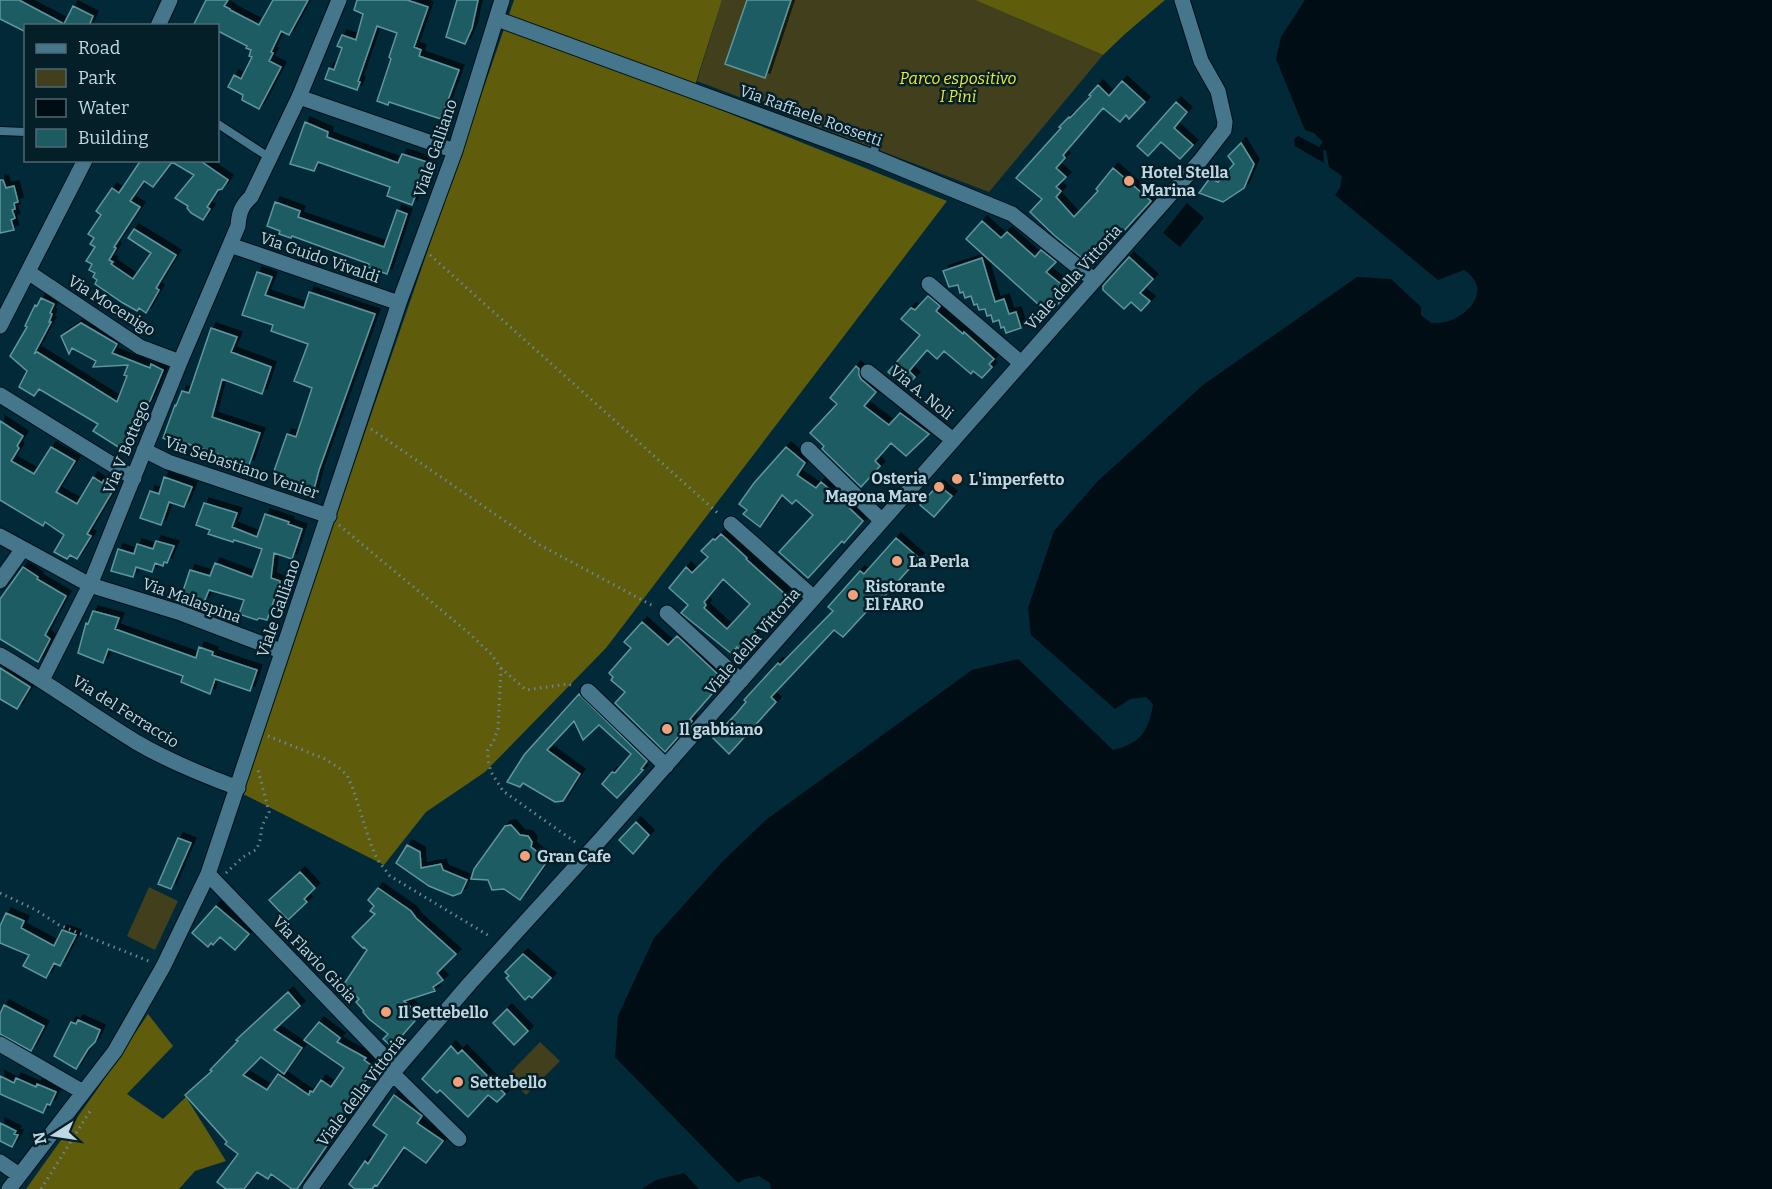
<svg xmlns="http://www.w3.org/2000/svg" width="1772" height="1189" font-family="Bitter,serif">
<defs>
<filter id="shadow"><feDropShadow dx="5" dy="-5" stdDeviation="0" flood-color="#0009"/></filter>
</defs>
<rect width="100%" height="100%" fill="#012937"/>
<path fill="#42401c" d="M722,0H975L1103,55L989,192L697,81Z
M149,887L178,901L155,950L127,936Z
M540,1042L560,1061L526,1095L507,1076Z"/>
<path fill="#5f5c0c" d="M514,0H722L691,98L947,201L606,648L485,772L426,812L384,865L243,794L332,528Z
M975,0H1165L1125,34L1103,55Z
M148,1014L173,1046L127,1094L163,1119L186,1097L226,1161L195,1171L179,1189H26L96,1091Z"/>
<path fill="#000d15" d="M1305,0H1772V1189H771L770,1183L759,1176L745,1179L738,1183L615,1057L618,1016L654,938L724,860L767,819L972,670L1018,659L1113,750C1140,744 1149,731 1153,704L1146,697L1130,699L1115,709L1031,635L1028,608L1054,531L1098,481L1203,385L1357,277L1391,279L1421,307V315L1431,323C1435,323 1441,323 1445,322C1471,315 1492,288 1464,270L1438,280L1335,195L1340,188L1342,176L1329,167L1326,150H1323L1324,163L1295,146L1294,139L1298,136L1319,147L1323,142L1314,133L1305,130L1276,59L1281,37Z
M1187,203L1204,218L1180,247L1163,233Z
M684,1173L699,1189H642L656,1180Z"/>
<path fill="#1c5b62" stroke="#5d979f" stroke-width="1.5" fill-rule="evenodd" filter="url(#shadow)" d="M0,0H19L64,24L73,6L93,16L89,26H26V32L0,19Z
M206,0H228L224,6L230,9V10L259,25L273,0H308L289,35L281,31L271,52L273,53L269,61L281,67L259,109L242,100L243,95L228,87L234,75L241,79L252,57L249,56L251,50L246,48L247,46L218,31V26H193Z
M357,0H407L428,7L414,47L421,50L419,56L459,70L441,119L389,102L388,105L377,101L391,59L389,57L397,33L377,26L358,81L360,82L357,90L325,79L329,68L334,70L342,48L337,46L342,35L356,40L363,14L354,10Z
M457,0H478L472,28L465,44L446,37Z
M747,0H791L765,78L725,64Z
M1122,81L1145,102L1129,119L1126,115L1120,122L1103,108L1063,155L1065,158L1056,168L1066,177L1056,187L1061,191L1056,197L1074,217L1098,191L1096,189L1113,168L1151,201L1092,266L1055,236L1030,212L1042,199L1016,178L1061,128L1059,127L1069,117L1070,118L1091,96L1089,95L1098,85L1109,96Z
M1176,102L1187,112L1174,128L1193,145L1180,159L1161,142L1148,156L1137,146Z
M305,122L328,132L327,137L398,163L402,154L427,162L412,205L387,196L390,187L318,162L314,171L290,164Z
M1241,143L1254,164L1244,188L1223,202L1199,193L1210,178L1218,182L1234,164L1228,156Z
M141,160H199L228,180L222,189L218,190L207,207L210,209L203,220L191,213L187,208L188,206L175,198L194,175L172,162L153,187L144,181L130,201L140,207L114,247L116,248L109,260L113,262L111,264L133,279L151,253L128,238L134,229L176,255L156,288L159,290L146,313L139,308L137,311L123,303L95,284L97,280L93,277L95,273L89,270L92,264L86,261L95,247L90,244L94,238L88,234L101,215L96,211L112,188L119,193Z
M0,180H3L6,188L14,186L18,202L14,203L15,209L12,210L15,218L11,220L14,230L0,233Z
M275,202L300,211L298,217L384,247L397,210L407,214L387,274L368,267L369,264L292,236L291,238L279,234L280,231L267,226Z
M982,221L1001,238L1007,232L1035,257L1041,250L1056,262L1046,272L1062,285L1059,288L1067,294L1049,314L966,239Z
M1129,257L1153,279L1140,293L1150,301L1141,311L1131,302L1124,309L1103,290V286Z
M982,258L995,302L1004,299L1009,314L1016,312L1021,328L1006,333L1004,327L1001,328L999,320L993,322L991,315L987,316L985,309L979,310L977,304L974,305L971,296L965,298L963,292L960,293L958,285L949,287L943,271Z
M257,272L272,277L265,295L304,308L309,292L375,314L319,470L312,497L297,492L300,484L273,474L287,434L296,437L312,388L294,381L308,344L271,331L273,325L242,315Z
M928,296L940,306L936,311L963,334L964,332L994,359L989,364L992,367L982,378L973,371L971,374L944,351L937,359L927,350L909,371L915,377L907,386L901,381L899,382L888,372L920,335L901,319L911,308L915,310Z
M41,298L54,304L50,313L52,314L49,322H51L34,354L37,352L117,402L127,376L124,375L128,365L93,367L96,361L72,348L69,354L61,336L81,323L117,344L112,353L150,368L151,364L163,370L150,401L127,437L130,439L123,450L93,431L98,424L39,389L34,396L19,387L27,371L10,356L27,327L25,326L35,305L37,306Z
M211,328L237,337L231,352L271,367L262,394L222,379L212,417L260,433L249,465L188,444L186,449L163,438L175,405L176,406L182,391L189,393Z
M856,366L859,369V375L861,379L876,392L864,406L889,425L900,413L929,434L906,456L891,443L875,461L880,466L861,487L822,449L824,446L810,433L837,404L830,398Z
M0,421L23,436L17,446L19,448L11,461L34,474L51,447L75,461L56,492L77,504L93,477L102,483L104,480L115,487L87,534L91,536L77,559L70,555L67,559L54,552L64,535L45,522L43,526L0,500Z
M786,447L805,463L797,475L816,488L821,482L834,493L837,490L849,503L847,506L863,521L844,543L842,541L808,578L779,552L813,515L796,500L792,504L782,495L760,527L743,514L747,510L739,504L754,483Z
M164,477L192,487L184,507L169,502L161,525L140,518L150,491L159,494Z
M938,485L952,496L934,517L920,505Z
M204,503L237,513L232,527L257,537L265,514L289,522L288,524L302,529L292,559L274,553L271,578L280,581V583L267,620L259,618L257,620L239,614L244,600L209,590L204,602L182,594L190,570L210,576L215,563L252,577L262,549L234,540L233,542L208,534L210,530L196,525Z
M721,534L747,558L746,559L787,596L754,633L756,634L742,652L737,647L732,654L681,613L688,605L669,588L686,567L692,573L708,557L701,551L713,539L715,540ZM723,579L750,604L727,629L704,608L706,605L704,602Z
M896,538L919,558L881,600L879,598L843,637L834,630L771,697L776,702L729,754L713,738L736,714L746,702L744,700L778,663L780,665L833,611L828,607L860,571L864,574Z
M156,541L174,546L167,563L164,562L163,566L155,563L152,572L136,567L133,577L111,571L118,549L134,554L137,544L153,549Z
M23,567L38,577L37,579L66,596L45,635L50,639L38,662L0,639V599Z
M93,611L119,618L115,629L196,658L199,647L213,652L212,655L257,670L250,691L215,679L210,694L181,682L183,676L108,649L103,663L78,653L86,623L88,624Z
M642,622L668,645L677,636L724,680L690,719L692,721L665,752L615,703L625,692L611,680L613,677L609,673L631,648L624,642Z
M0,668L30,687L17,709L0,699Z
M579,694L647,761L641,769L643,770L617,798L602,784L612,772L615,773L631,754L599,725L583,740L574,721L547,750L580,774L563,801L555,802L523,783L520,787L507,782L524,755Z
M636,822L649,835L633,854L619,840Z
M511,825L520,835L528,836L532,842L531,847L548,860L520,900L504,889L492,890L488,880L471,879L474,869L505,826Z
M178,838L191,843L171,889L158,884Z
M407,845L420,852L421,868L441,864L443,870L467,880L461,893L453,896L429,886L396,863Z
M300,872L315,888L304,899L307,902L288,920L269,900Z
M378,888L411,911L416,918L456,954L437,973L443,980L433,987L435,991L404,1001L420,1015L392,1047L383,1039L388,1034L369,1019L363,1012L364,1011L356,1002L359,999L344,984L367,950L364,947L363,948L352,937L375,914L370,911L374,906L368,900Z
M216,906L249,934L235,950L220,937L213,945L211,943L208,947L192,933Z
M6,913L24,921L21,928L54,946L62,930L76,935L60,966L54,963L46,978L23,966L29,955L0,943V926Z
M523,954L551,978L532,998L529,996L525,1000L506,978L509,976L505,972Z
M288,992L300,1006L274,1030L302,1048L284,1074L261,1057L243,1075L267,1090L278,1074L309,1095L310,1091L313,1092L321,1080L331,1087L344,1068L304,1040L319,1022L340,1038L337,1042L366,1058L364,1060L375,1068L353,1097L355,1099L341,1119L344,1121L297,1189H292L271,1174L268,1179L257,1172L244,1189H226L217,1182L238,1154L225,1144L227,1142L185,1095L212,1071L210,1070L238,1041L236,1040Z
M4,1005L44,1026L31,1051L0,1034V1014Z
M507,1009L528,1031L514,1045L493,1023Z
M78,1020L100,1030L95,1042L88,1049L76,1069L54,1056L71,1022L76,1024Z
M451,1046L458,1054L462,1050L505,1094L497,1102L488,1095L468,1117L440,1090L437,1093L422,1079Z
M0,1076L14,1083L16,1078L36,1087L37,1084L56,1092L50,1105L47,1104L43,1113L0,1094Z
M394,1095L422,1116L417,1123L443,1141L426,1163L404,1147L377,1186L375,1185L372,1189H355L349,1184L365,1161L368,1164L387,1135L373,1125Z
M0,1123L16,1131L14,1134L18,1135L12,1147L0,1141Z"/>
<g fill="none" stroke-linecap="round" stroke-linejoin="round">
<defs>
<path id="lane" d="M218,124L270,158
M0,131L26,132
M873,157L876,143"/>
<path id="street" d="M497,19L873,157L1012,214L1094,280
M158,26L170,0
M299,97L455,151
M230,245L399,303
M28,272L140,347L180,362
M929,284L1021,363
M0,326L85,160
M868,372L953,440
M0,395L134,478
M808,449L882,521
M144,450L168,462L329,516
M731,524L814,598
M0,536L90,585L178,612L281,651
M0,581L22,550
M667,613L741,681
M0,655C47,682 90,714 136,742C168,761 203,775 238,788
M42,680L90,585L180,362L238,226C239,213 241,206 251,197L299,97L339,0
M588,691L666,766
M208,874L396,1069
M0,1044L83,1092
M393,1074L459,1139
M0,1162L19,1175
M9,1189L115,1051L163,967L208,874L399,303L455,151L502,0
M310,1189L396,1069L470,983L600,840L1200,161L1224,130L1225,122L1218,91L1201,61L1182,0"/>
</defs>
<use href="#lane" stroke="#00111a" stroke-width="10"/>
<use href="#street" stroke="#00111a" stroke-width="17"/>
<path stroke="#698895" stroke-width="3" stroke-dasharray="1.5 4.5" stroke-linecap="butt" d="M430,255L720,515
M371,429L540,545L655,607
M339,525L470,634L491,654L501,668L526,690L568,684L575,687
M501,668L498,729L494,740L488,750V760L491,772L503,791L578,844
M268,736L325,759L339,768L347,775L353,789L370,842L377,859L390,876L491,937
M226,873L243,857L257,849L260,840L262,826L269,812L258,770
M0,893L36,910L59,925L151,962
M41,1189L92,1108"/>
<use href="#lane" stroke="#45768b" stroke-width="8"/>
<use href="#street" stroke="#45768b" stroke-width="15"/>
</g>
<g fill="#f1a27b" stroke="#051f29" stroke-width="2">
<circle cx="1129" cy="181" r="6"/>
<circle cx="957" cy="479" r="6"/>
<circle cx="939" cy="487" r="6"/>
<circle cx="897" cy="561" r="6"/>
<circle cx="853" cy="595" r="6"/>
<circle cx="667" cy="729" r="6"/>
<circle cx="525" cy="856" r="6"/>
<circle cx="386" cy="1012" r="6"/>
<circle cx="458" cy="1082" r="6"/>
</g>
<g text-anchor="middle" stroke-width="5" stroke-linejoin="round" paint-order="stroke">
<g font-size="16" font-style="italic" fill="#f0e929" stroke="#051f29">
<text x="958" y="84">Parco espositivo<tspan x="958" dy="18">I Pini</tspan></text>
</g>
<g font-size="16" fill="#bfd7e3" stroke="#051f29">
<text transform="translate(811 115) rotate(20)" y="6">Via Raffaele Rossetti</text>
<text transform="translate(435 148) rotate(-71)" y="6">Viale Galliano</text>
<text transform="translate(320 257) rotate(19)" y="6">Via Guido Vivaldi</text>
<text transform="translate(1073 277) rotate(-48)" y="6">Viale della Vittoria</text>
<text transform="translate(112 305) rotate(32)" y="6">Via Mocenigo</text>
<text transform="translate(922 392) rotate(39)" y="6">Via A. Noli</text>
<text transform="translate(126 447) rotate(-68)" y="6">Via V Bottego</text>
<text transform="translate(242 467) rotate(19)" y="6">Via Sebastiano Venier</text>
<text transform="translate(192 600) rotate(20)" y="6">Via Malaspina</text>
<text transform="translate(278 608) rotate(-71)" y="6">Viale Galliano</text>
<text transform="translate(752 641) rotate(-49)" y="6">Viale della Vittoria</text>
<text transform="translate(126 711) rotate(32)" y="6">Via del Ferraccio</text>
<text transform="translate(315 959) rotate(46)" y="6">Via Flavio Gioia</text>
<text transform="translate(361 1090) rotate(-53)" y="6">Viale della Vittoria</text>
</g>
<g font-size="16" font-weight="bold" fill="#bfd7e3" stroke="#051f29" text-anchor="start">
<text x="1141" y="178">Hotel Stella<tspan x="1141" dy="18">Marina</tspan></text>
<text x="927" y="484" text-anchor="end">Osteria<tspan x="927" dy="18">Magona Mare</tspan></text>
<text x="969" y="485">L'imperfetto</text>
<text x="909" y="567">La Perla</text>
<text x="865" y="592">Ristorante<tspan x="865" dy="18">El FARO</tspan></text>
<text x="679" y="735">Il gabbiano</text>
<text x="537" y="862">Gran Cafe</text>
<text x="398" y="1018">Il Settebello</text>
<text x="470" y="1088">Settebello</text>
</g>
</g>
<rect x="24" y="24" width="195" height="138" fill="#051f29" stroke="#4f6973" stroke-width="1.5"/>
<rect x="36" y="44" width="30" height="9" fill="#45768b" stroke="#4f6973" stroke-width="1.5"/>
<text x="78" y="54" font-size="18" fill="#bfd7e3">Road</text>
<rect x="36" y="69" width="30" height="18" fill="#42401c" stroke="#4f6973" stroke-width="1.5"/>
<text x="78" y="84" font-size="18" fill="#bfd7e3">Park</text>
<rect x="36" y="99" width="30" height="18" fill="#000d15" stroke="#4f6973" stroke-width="1.5"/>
<text x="78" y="114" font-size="18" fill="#bfd7e3">Water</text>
<rect x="36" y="129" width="30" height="18" fill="#1c5b62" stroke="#4f6973" stroke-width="1.5"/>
<text x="78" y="144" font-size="18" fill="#bfd7e3">Building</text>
<g transform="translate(54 1135) rotate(258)" stroke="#051f29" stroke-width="4.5" paint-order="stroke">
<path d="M0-4.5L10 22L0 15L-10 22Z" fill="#bfd7e3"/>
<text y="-9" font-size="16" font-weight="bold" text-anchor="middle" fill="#bfd7e3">N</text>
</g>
</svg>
